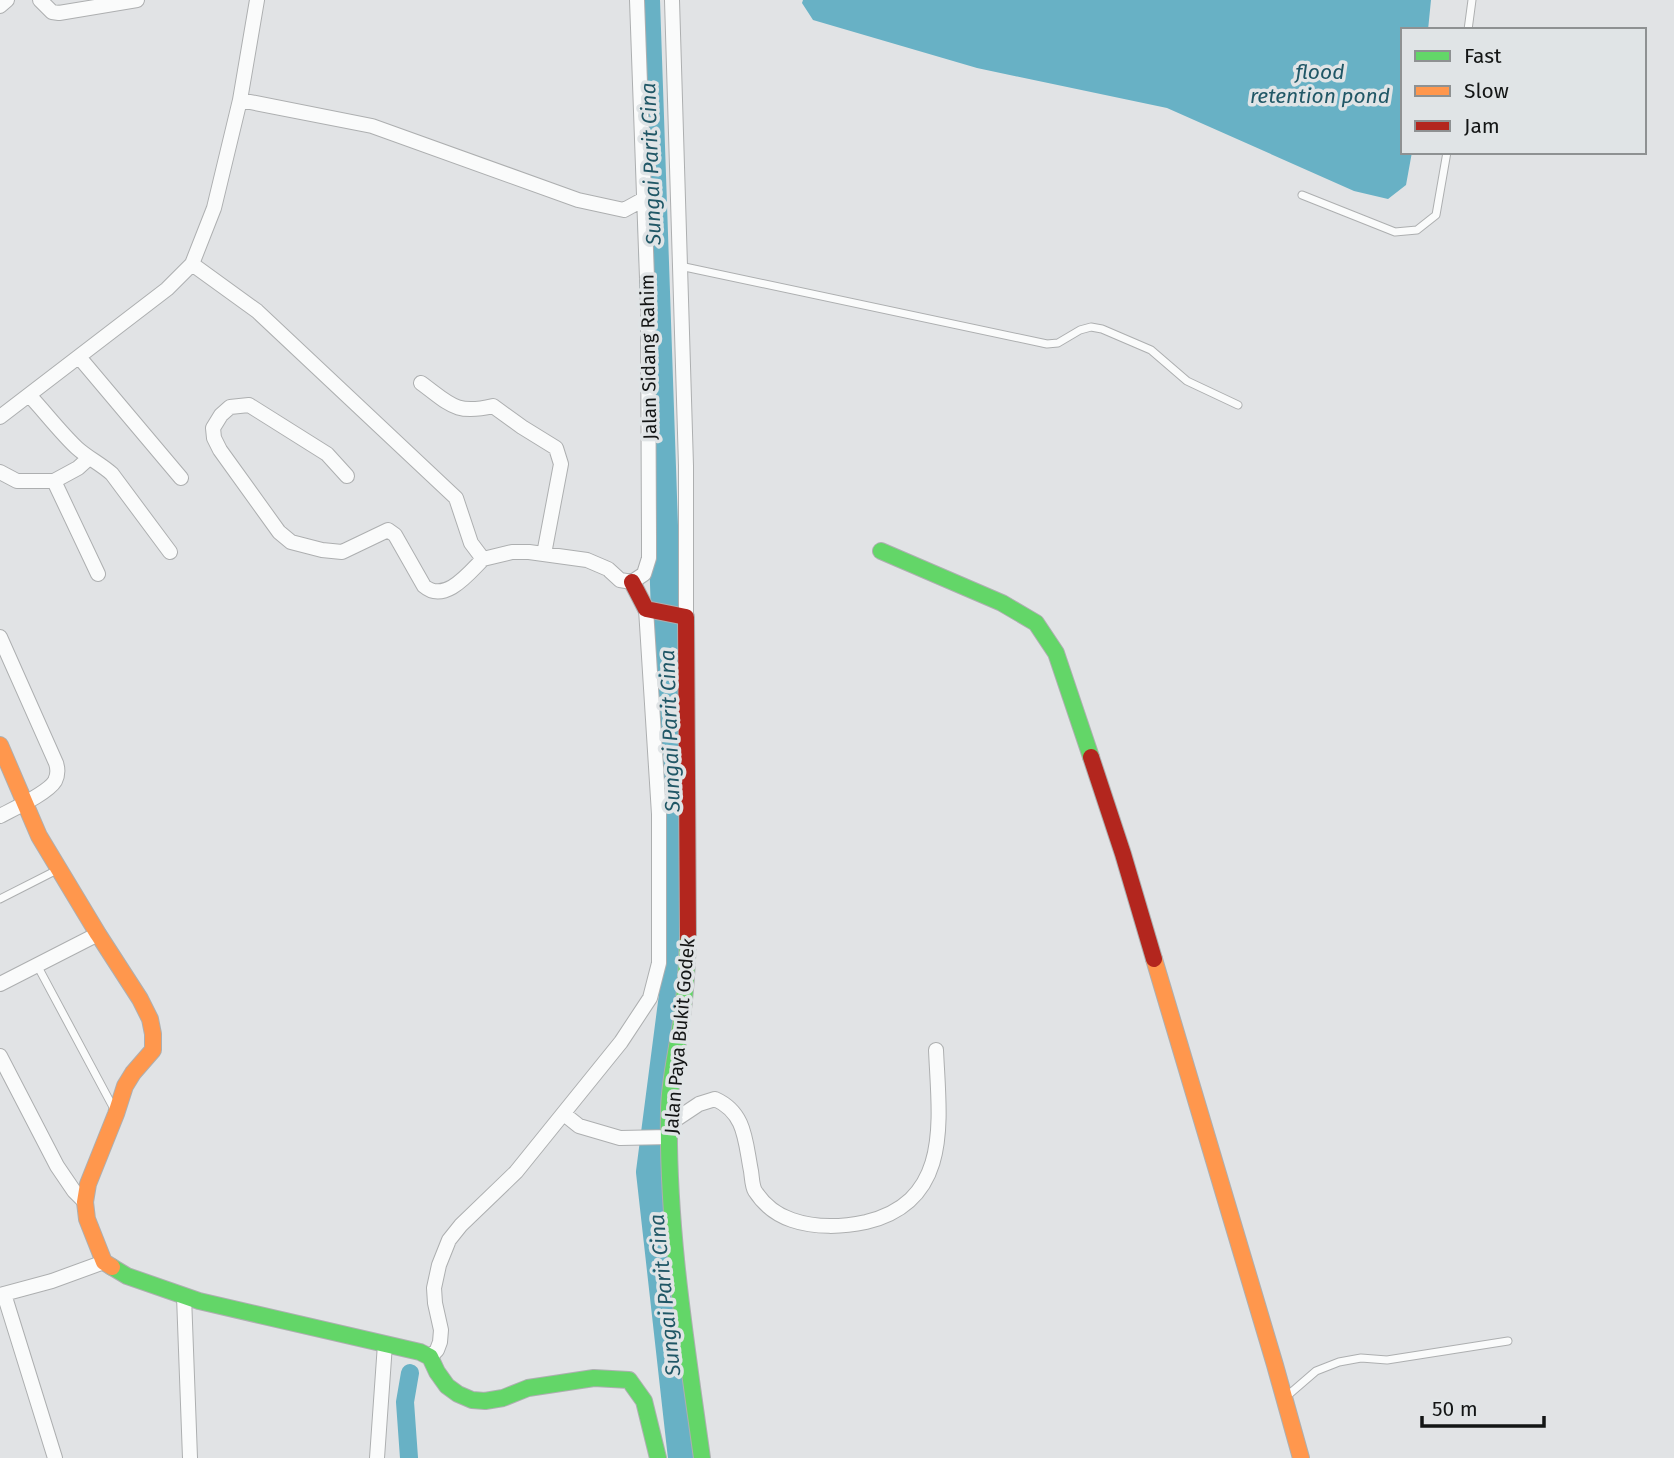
<svg xmlns="http://www.w3.org/2000/svg" width="1674" height="1458" font-family="'Fira Sans',sans-serif">
<rect width="100%" height="100%" fill="#e1e3e5"/>
<path fill="#68b1c5" d="M803,0H1431L1428,30H1403V152H1412L1406,185L1388,199L1354,191L1167,108L977,68L813,20L802,3Z"/>
<g fill="none" stroke-linecap="round" stroke-linejoin="round">
<path stroke="#68b1c5" stroke-width="18" d="M409,1458L405,1402L410,1373"/>
<path stroke="#68b1c5" stroke-width="30" d="M645,0L678,964L651,1172L683,1458"/>
<defs>
<path id="lane" d="M1468,30L1472,0
M1302,195L1395,232L1417,230L1436,215L1447,152
M680,266L1047,344L1058,343L1080,330L1091,327L1102,329L1151,350L1187,381L1238,405
M0,899L55,871
M37,965L113,1107
M1287,1396L1316,1371L1339,1362L1361,1358L1387,1360L1508,1341"/>
<path id="street" d="M40,0L52,12L59,13L137,0
M672,0L686,466V617
M0,6L7,0
M240,100L372,126L578,200L624,210L644,199
M192,264L257,311L456,498L471,543L483,559L512,552H529L587,560L608,569L620,580L632,582L644,574L649,558V537L648,306L637,0
M79,357L181,478
M421,383C450,404 455,415 493,406L522,427L556,448L561,464L544,554
M29,395C45,412 60,432 77,448C88,458 101,464 112,474L170,552
M0,417L167,289L192,264L214,208L240,100L257,0
M89,458L78,468L54,481L98,574
M0,472L17,481H54
M347,476L327,454L249,405L230,407L221,415L213,428L214,438L220,450L279,532L291,542L322,550L342,552L388,530L395,535L424,586C445,604 469,573 483,559
M0,637L56,763C58,769 58,775 55,781C48,793 13,809 0,816
M0,984L98,934
M0,1056L57,1166L74,1191L85,1202
M564,1114L579,1126L620,1138L669,1137
M669,1124L699,1104L715,1099C746,1113 745,1141 751,1171C752,1177 752,1186 755,1191C764,1205 777,1215 792,1220C815,1228 843,1227 866,1222C953,1201 939,1119 936,1050
M4,1294L55,1458
M0,1295L52,1281L104,1262
M184,1296L190,1458
M430,1357L437,1350L440,1342L441,1330L435,1303L434,1288L439,1265L449,1240L461,1225L516,1172L621,1042L650,998L659,963V814L646,609
M377,1458L385,1344"/>
<path id="fast" d="M881,551L1002,603L1036,623L1056,653L1091,757
M688,937C687,965 686,994 681,1022C677,1052 669,1082 669,1112C667,1228 686,1343 702,1458
M112,1267L127,1276L199,1301L420,1352L430,1357L437,1372L447,1386L458,1394L472,1400L485,1401L503,1398L528,1388L594,1378L629,1380L644,1401L658,1458"/>
<path id="slow" d="M0,745L39,836L98,934L140,999L150,1019L153,1034V1050L133,1073L125,1086L116,1114L88,1184L85,1202L87,1219L104,1262L112,1267
M1154,959L1275,1365L1301,1458"/>
<path id="jam" d="M632,582L646,609L686,617L688,937
M1091,757L1123,854L1154,959"/>
</defs>
<use href="#lane" stroke="#adafb0" stroke-width="9"/>
<use href="#street" stroke="#adafb0" stroke-width="16"/>
<use href="#fast" stroke="#adafb0" stroke-width="18"/>
<use href="#slow" stroke="#adafb0" stroke-width="18"/>
<use href="#jam" stroke="#adafb0" stroke-width="18"/>
<use href="#lane" stroke="#fafbfb" stroke-width="7"/>
<use href="#street" stroke="#fafbfb" stroke-width="14"/>
<use href="#fast" stroke="#63d668" stroke-width="16"/>
<use href="#slow" stroke="#ff974d" stroke-width="16"/>
<use href="#jam" stroke="#b3261e" stroke-width="16"/>
</g>
<g text-anchor="middle" stroke-width="7" stroke-linejoin="round" paint-order="stroke">
<g font-size="19" fill="#131515" stroke="#e0e4e6">
<text transform="translate(648 357) rotate(-91)" y="7">Jalan Sidang Rahim</text>
<text transform="translate(679 1036) rotate(-85)" y="7">Jalan Paya Bukit Godek</text>
</g>
<g font-size="21" font-style="italic" fill="#205766" stroke="#e0e4e6">
<text x="1320" y="79">flood<tspan x="1320" dy="24">retention pond</tspan></text>
<text transform="translate(651 164) rotate(-92)" y="7">Sungai Parit Cina</text>
<text transform="translate(670 731) rotate(-92)" y="7">Sungai Parit Cina</text>
<text transform="translate(665 1295) rotate(-96)" y="7">Sungai Parit Cina</text>
</g>
</g>
<rect x="1401" y="28" width="245" height="126" fill="#e0e4e6" stroke="#8e9192" stroke-width="2"/>
<rect x="1415" y="51" width="35" height="10" fill="#63d668" stroke="#8e9192" stroke-width="2"/>
<text x="1464" y="63" font-size="21" fill="#131515">Fast</text>
<rect x="1415" y="86" width="35" height="10" fill="#ff974d" stroke="#8e9192" stroke-width="2"/>
<text x="1464" y="98" font-size="21" fill="#131515">Slow</text>
<rect x="1415" y="121" width="35" height="10" fill="#b3261e" stroke="#8e9192" stroke-width="2"/>
<text x="1464" y="133" font-size="21" fill="#131515">Jam</text>
<path d="M1422 1416v10h122v-10" fill="none" stroke="#131515" stroke-width="3.5"/>
<text x="1432" y="1416" font-size="21" fill="#131515" stroke="#e0e4e6" stroke-width="5" paint-order="stroke">50 m</text>
</svg>
